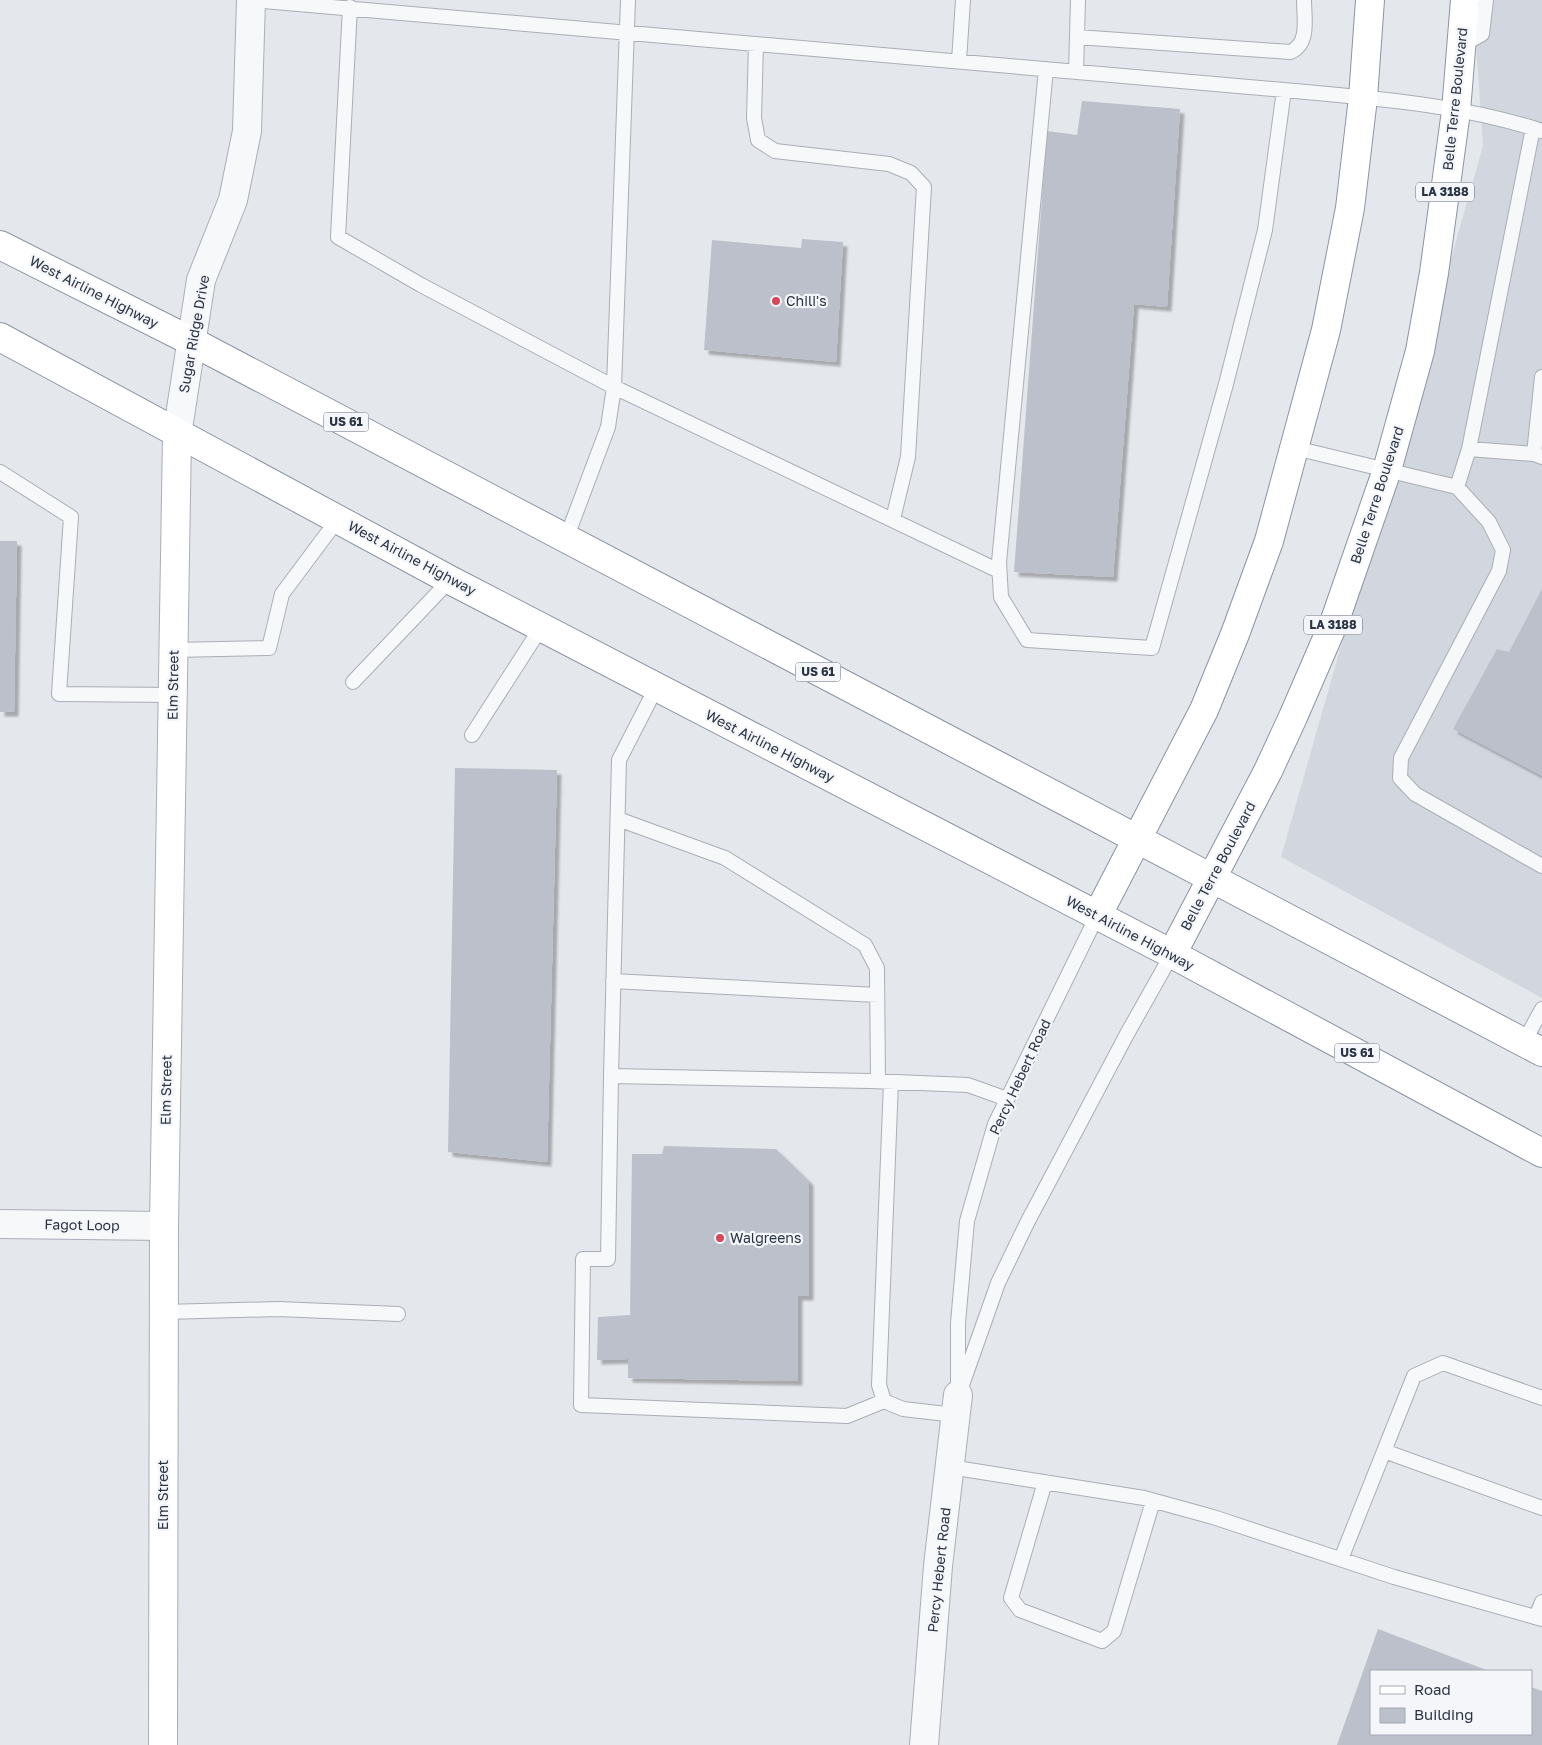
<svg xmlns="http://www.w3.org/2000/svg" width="1542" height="1745" font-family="'Golos Text',sans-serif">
<defs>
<filter id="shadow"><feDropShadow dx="4.5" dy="4.5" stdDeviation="1" flood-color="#0004"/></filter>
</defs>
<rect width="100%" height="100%" fill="#e4e7ec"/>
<path fill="#d2d6de" d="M1473,0H1542V998L1281,857L1483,146Z"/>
<path fill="#bbc0ca" filter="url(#shadow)" d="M1082,101L1180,109L1167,307L1134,304L1113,577L1014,572L1047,131L1077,135Z
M802,239L843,242L836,362L704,350L712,240L801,248Z
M0,541H17L14,712H0Z
M1542,589V776L1453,729L1497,649L1509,652Z
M455,768L557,770L547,1162L448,1152Z
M664,1146L776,1149L809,1181V1296H798V1381L628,1378V1359L597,1360L598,1317L630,1315L632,1154H662Z
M1378,1629L1489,1671H1371V1734H1531V1687L1542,1691V1745H1337Z"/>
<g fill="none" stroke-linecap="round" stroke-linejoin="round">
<defs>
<path id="lane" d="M251,0L1284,90C1369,98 1461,104 1542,131
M350,7L338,237L421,285L614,387L999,571
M1077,37L1290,52C1310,44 1304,18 1304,0
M756,44L754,118L758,140L775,151L889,164L911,173L924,187L908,457L893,519
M1461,46L1482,34L1486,0
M959,61L963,0
M1046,69L999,562L1001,597L1027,640L1152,648L1226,384L1265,230L1284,90
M1076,72L1078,0
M1295,448L1457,487L1489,522L1503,550L1499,571L1401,758L1400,778L1415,794L1542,866
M1469,449L1534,454L1542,457
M1534,454L1542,377
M0,472L71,517L59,694L173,695
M1457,487L1469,449L1533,128
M566,539L608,427L614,387L628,0
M173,650L269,648L282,594L338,519
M353,682L450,580
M656,688L619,760L611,1076L871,1081L968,1085L1007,1099
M472,735L542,626
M618,819L725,858L865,945L877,968L878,1081
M613,981L877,995
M1524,1042L1542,1009
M611,1076L608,1259H583L581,1405L847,1416L884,1401
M891,1082L879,1385L884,1401L903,1409L955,1415
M164,1312L278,1309L398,1314
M962,1385L998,1283L1027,1223L1127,1034L1172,954
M958,1395V1323L967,1221L995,1124L1097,916
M1384,1451L1542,1508
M950,1467L1144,1498L1213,1517L1394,1577L1542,1619
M1045,1482L1011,1598L1020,1610L1102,1641L1114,1631L1153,1501
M1341,1559L1414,1376L1443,1363L1542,1398
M1536,1617L1542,1602"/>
<path id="street" d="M177,435L201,280L233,200L247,131L251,0
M0,1224L164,1226
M924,1745L938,1566L958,1395"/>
<path id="secondary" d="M163,1745L164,1226L177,435"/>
<path id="highway" d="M0,245L191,341L1542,1052
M0,337L450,580L1172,954L1542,1153
M1097,916L1204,710L1235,634L1269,541L1326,330L1350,208L1363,98L1370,0
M1172,954L1268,771L1293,717L1335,620L1387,470L1420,351L1434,273L1456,111L1465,0"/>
</defs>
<use href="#lane" stroke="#a9aeb7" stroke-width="16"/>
<use href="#street" stroke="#a9aeb7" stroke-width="30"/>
<use href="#secondary" stroke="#a9aeb7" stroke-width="30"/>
<use href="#highway" stroke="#8b94a3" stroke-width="30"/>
<use href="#lane" stroke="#f7f8fa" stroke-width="14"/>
<use href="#street" stroke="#f7f8fa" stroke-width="28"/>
<use href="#secondary" stroke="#fff" stroke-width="28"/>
<use href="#highway" stroke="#fff" stroke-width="28"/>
</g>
<g fill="#d1495b" stroke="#f4f6f9" stroke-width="2">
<circle cx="776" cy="301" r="5"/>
<circle cx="720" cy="1238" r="5"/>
</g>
<g text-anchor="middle" stroke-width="4.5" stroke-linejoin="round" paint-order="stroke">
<g fill="#f4f6f9" stroke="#676e7b" stroke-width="1">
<rect x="1416" y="182.5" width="58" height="19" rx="4"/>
<rect x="323.5" y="412.5" width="45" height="19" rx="4"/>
<rect x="1304" y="615.5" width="58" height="19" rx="4"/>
<rect x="795.5" y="662.5" width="45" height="19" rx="4"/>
<rect x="1334.5" y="1043.5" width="45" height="19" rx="4"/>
</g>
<g font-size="12" font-weight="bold" fill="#2b3445">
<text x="1445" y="196">LA 3188</text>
<text x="346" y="426">US 61</text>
<text x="1333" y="629">LA 3188</text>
<text x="818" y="676">US 61</text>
<text x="1357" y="1057">US 61</text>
</g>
<g font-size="14" fill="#2b3445" stroke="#f4f6f9">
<text transform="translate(1455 99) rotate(-84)" y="5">Belle Terre Boulevard</text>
<text transform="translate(94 292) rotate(27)" y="5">West Airline Highway</text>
<text transform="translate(194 334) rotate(-80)" y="5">Sugar Ridge Drive</text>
<text transform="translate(1377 495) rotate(-72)" y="5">Belle Terre Boulevard</text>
<text transform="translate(412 558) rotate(28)" y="5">West Airline Highway</text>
<text transform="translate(173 685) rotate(-89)" y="5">Elm Street</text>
<text transform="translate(770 746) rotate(27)" y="5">West Airline Highway</text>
<text transform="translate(1218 866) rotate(-62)" y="5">Belle Terre Boulevard</text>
<text transform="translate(1130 933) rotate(28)" y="5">West Airline Highway</text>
<text transform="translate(1020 1077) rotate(-65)" y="5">Percy Hebert Road</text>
<text transform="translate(166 1090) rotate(-89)" y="5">Elm Street</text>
<text transform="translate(82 1225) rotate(1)" y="5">Fagot Loop</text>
<text transform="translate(163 1495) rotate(-90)" y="5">Elm Street</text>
<text transform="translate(939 1570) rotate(-84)" y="5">Percy Hebert Road</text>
</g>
<g font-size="14" fill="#2b3445" stroke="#f4f6f9" text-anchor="start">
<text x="786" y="306">Chili's</text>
<text x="730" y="1243">Walgreens</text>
</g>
</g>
<rect x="1370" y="1670" width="162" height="65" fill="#f4f6f9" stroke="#a4a8b1"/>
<rect x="1380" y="1686" width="25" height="8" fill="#ffffff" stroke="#a4a8b1"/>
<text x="1414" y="1695" font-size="15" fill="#2b3445">Road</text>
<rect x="1380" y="1708" width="25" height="15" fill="#bbc0ca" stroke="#a4a8b1"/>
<text x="1414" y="1720" font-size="15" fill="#2b3445">Building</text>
</svg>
